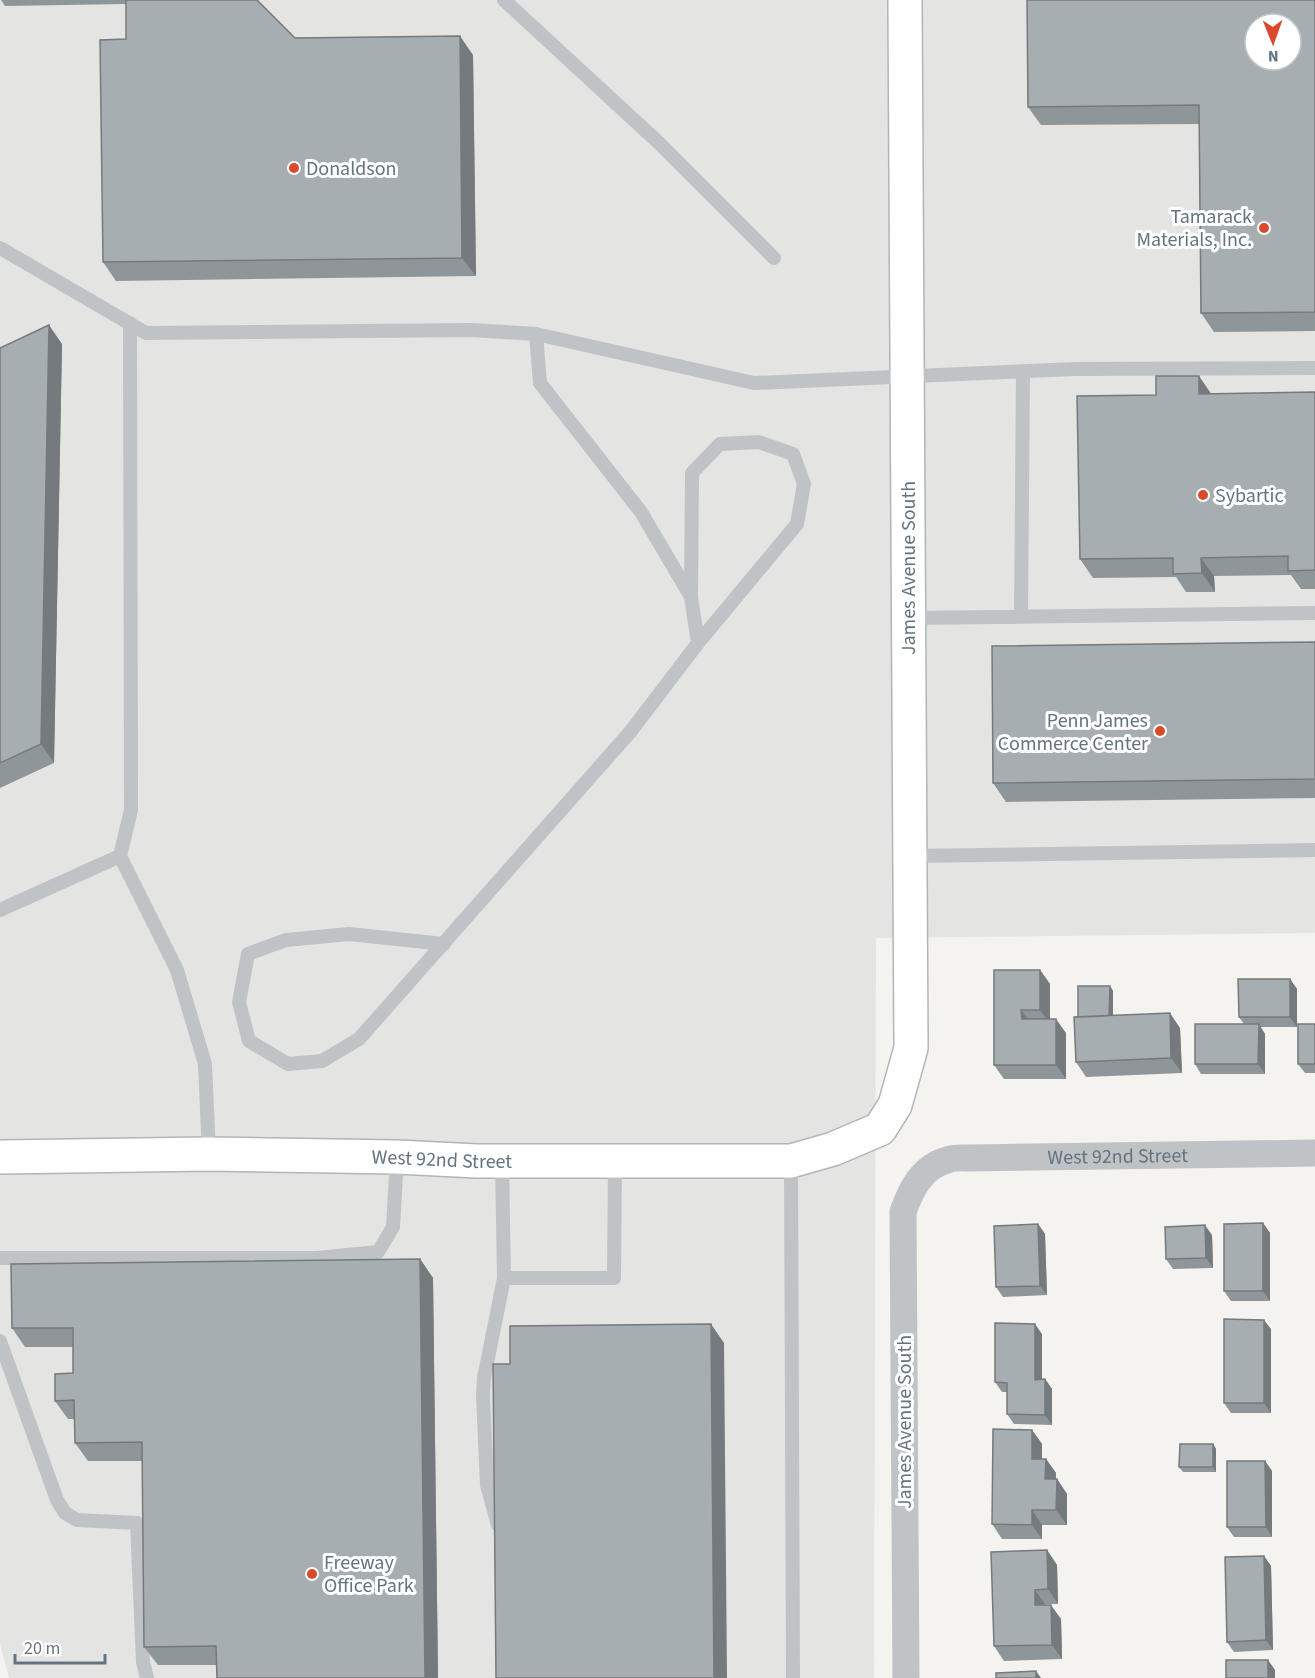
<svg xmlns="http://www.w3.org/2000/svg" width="1315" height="1678" font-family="'Source Sans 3',sans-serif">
<rect width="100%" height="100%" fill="#f4f3f0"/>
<path fill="#e4e5e3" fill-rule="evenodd" d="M0,0H1315V933L876,938L874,1678H9L0,1644ZM1255,24H1291V60H1255Z"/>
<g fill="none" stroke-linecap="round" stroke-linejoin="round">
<defs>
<g id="secondary">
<path id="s2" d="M0,1157L209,1154L397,1157L477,1161H791L833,1149L880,1129L895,1105L911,1048L905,0"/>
</g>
</defs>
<use href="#secondary" stroke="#afb5b8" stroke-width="36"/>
<path stroke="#bfc3c6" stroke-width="14" d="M504,0L659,143L774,258
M0,248L146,333L472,330L536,334L754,383L1076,369L1315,368
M691,596L692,473L720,444L759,442L793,454L804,484L797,524L698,643
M1021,617L1023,372
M909,618L1315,613
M120,856L177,970L205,1064L209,1154
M910,856L1315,850
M0,910L120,856L131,810L130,323
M444,944L349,934L286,940L248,954L239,1002L249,1041L288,1064L322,1061L359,1039L631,731L698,643L691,597L641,512L540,383L536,334
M502,1161L504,1278H614L615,1162
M791,1161L793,1678
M0,1258H317L378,1252L393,1227L397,1157
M0,1341L57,1500L65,1513L77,1520L137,1523L143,1662L147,1678
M498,1525L487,1485L483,1395L484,1378L504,1278"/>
<path stroke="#bfc3c6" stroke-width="27" id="s1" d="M906,1678L903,1212C911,1189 922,1167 947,1160C954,1157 964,1158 971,1158L1315,1153"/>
<use href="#secondary" stroke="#fff" stroke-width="33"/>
</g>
<path fill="#8f9699" d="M1,0H257L295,38L473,55L476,276L116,281L103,262L126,39V4L5,6Z
M1315,0V331L1214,332L1201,313L1199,124L1041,125L1028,107Z
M62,344L54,763L0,788V348Z
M1315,392V589H1301L1291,575L1214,576L1215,592H1186L1176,577L1093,578L1080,559L1156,395Z
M1315,642V798L1006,802L993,783Z
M1040,970L1050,984V1019L1066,1033V1079H1004L994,1065Z
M1290,979L1297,989V1027H1260L1265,1034V1074H1201L1195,1064L1244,1024L1239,1017Z
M1110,986L1113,991V1016L1180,1028L1182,1073L1086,1077L1076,1062L1078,1017Z
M1315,1024V1073H1305L1298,1064Z
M1263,1223L1270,1233V1301H1231L1224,1291Z
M1038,1224L1045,1234L1047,1295L1003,1297L996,1287Z
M1212,1235L1213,1268L1173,1269L1166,1259Z
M420,1259L433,1278L438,1678H217L216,1665H158L144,1647L142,1461H88L75,1443V1419H68L55,1401L73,1373V1347H25L12,1328Z
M1271,1329V1413H1231L1224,1403Z
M1042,1334V1379H1045L1052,1389V1425L1014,1424L1007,1414V1392H1002L995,1382Z
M1032,1430L1042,1444V1459H1046L1056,1473V1479H1057L1067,1494V1525H1042V1539H1002L992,1524Z
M1213,1444L1216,1449V1472H1183L1179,1467Z
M1265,1461L1272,1471V1537H1234L1227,1527Z
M1047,1550L1057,1565L1058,1604H1045L1061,1619L1062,1659L1004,1661L994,1646Z
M1264,1556L1271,1566L1273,1650L1234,1652L1227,1642Z"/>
<path fill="#747a7d" d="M460,36L473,55L476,276L462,258Z
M49,325L62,344L54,763L41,744Z
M1199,376L1212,395L1199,394Z
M1201,558L1214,576L1215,592L1202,573Z
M1040,970L1050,984V1024L1040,1010Z
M1290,979L1297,989V1027L1290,1017Z
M1110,986L1113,991V1022L1109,1017Z
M1021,1010L1032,1024L1022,1019Z
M1170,1013L1180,1028L1182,1073L1171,1058Z
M1056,1019L1066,1033V1079L1056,1065Z
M1259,1024L1265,1034V1074L1258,1064Z
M1263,1223L1270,1233V1301L1263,1291Z
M1038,1224L1045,1234L1047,1295L1040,1286Z
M1205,1225L1212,1235L1213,1268L1206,1258Z
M420,1259L433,1278L438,1678H425Z
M1264,1320L1271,1329V1413L1264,1403Z
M711,1324L724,1343L727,1678H714Z
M1035,1324L1042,1334V1389L1035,1380Z
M1045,1379L1052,1389V1425L1045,1415Z
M1032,1430L1042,1444V1473L1032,1459Z
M1213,1444L1216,1449V1472L1213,1467Z
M1046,1459L1056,1473L1055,1493L1045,1479Z
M1265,1461L1272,1471V1537L1266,1527Z
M1057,1479L1067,1494V1525L1056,1510Z
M1032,1510L1042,1525V1539L1032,1525Z
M1047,1550L1057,1565L1058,1604L1048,1589Z
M1264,1556L1271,1566L1273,1650L1266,1640Z
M1035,1590L1045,1604L1035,1605Z
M1051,1605L1061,1619L1062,1659L1052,1645Z
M1268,1660L1275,1670V1678H1268Z
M1036,1671L1041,1678H1036Z"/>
<path fill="#a6aeb2" stroke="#747a7d" stroke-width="1.5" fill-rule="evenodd" d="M126,0H257L295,38L460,36L462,258L103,262L100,40L126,39Z
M1027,0H1315V312L1201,313L1199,105L1028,107ZM1255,24H1291V60H1255Z
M49,325L41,744L0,763V348Z
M1156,376H1199V394L1315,392V570L1288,571V556L1201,558L1202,573L1173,574V558L1080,559L1077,396L1156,395Z
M1315,642V779L993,783L992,646Z
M994,970H1040V1010H1021L1022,1019H1056V1065H994Z
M1238,979H1290V1017H1239Z
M1078,986H1110L1109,1016L1078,1017Z
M1170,1013L1171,1058L1076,1062L1074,1017Z
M1195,1024H1259L1258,1064H1195Z
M1298,1024H1315V1064H1298Z
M1263,1223V1291H1224V1224Z
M1038,1224L1040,1286L996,1287L994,1226Z
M1205,1225L1206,1258L1166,1259L1165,1227Z
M420,1259L425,1678H217L216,1646L144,1647L142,1442L75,1443L74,1400L55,1401V1374L73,1373V1328H12L11,1264Z
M1224,1319L1264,1320V1403H1224Z
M995,1323L1035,1324V1380L1045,1379V1415L1007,1414V1383L995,1382Z
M711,1324L714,1678H496L493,1364H510V1326Z
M993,1429L1032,1430V1459H1046L1045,1479H1057L1056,1510H1032V1525L992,1524Z
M1180,1444H1213V1467H1179Z
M1227,1461H1265L1266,1527H1227Z
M1047,1550L1048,1589L1035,1590V1605H1051L1052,1645L994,1646L991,1552Z
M1264,1556L1266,1640L1227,1642L1225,1557Z
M1226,1660H1268V1678H1226Z
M1036,1671V1678H996V1673Z"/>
<g fill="#da4a2a" stroke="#fff" stroke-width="2">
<circle cx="294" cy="168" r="6"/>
<circle cx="1264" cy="228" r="6"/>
<circle cx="1203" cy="495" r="6"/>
<circle cx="1160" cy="731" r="6"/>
<circle cx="312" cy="1574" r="6"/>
</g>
<g text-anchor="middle" stroke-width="6" stroke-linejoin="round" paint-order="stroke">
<g font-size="20" fill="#64747f" stroke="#fff" text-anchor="start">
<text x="306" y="175">Donaldson</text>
<text x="1252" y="223" text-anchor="end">Tamarack<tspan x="1252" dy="23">Materials, Inc.</tspan></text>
<text x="1215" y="502">Sybartic</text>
<text x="1148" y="727" text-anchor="end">Penn James<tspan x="1148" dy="23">Commerce Center</tspan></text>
<text x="324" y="1569">Freeway<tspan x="324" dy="23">Office Park</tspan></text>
</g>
<g font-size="20" fill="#64747f" stroke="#fff">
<text transform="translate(908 568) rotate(-90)" y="7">James Avenue South</text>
<text dy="7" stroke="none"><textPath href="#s1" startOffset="708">West 92nd Street</textPath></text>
<text dy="7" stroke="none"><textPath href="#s2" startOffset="442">West 92nd Street</textPath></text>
<text transform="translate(904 1422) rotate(-90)" y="7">James Avenue South</text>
</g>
</g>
<g transform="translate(1273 42) rotate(179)"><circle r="28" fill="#ffffff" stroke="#c1c7cc" stroke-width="1.5"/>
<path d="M0-4.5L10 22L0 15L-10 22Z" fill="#da4a2a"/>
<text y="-9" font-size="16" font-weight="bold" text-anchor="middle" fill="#64747f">N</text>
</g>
<path d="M15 1654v9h90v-9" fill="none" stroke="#64747f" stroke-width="3"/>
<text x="24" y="1654" font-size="18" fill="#64747f" stroke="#ffffff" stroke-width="4.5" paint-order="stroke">20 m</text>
</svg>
